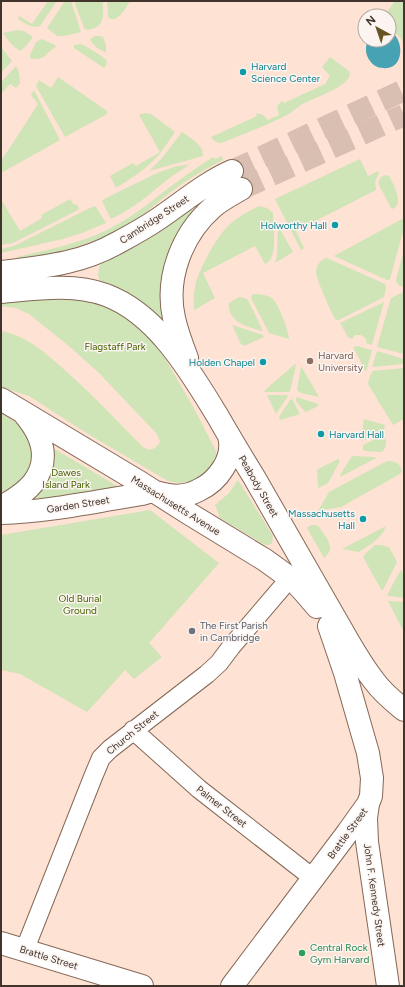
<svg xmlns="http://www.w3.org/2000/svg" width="405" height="987" font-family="Figtree,sans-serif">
<rect width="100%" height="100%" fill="#fee2d3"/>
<path fill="#cfe4b7" d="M48,1H57L40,26C32,29 25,23 18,19L19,16L32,24Z
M65,1H71L81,32L65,36H57L47,28Z
M74,1H103C103,16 106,27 87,30L84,28Z
M107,1H130C126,8 117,25 108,17Z
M395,1H404V45C402,38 396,32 389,31V16H384Z
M17,30L24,31L33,37L25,47L20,51C13,47 8,40 3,33Z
M95,36H100L103,37L106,45V53C99,49 93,46 90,39Z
M42,39L55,45L56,47C44,53 46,62 30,58V55L36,42Z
M80,44C83,44 104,57 105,59C106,60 107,61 107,62L106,65L104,68L74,48V45Z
M1,47L12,61L1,73Z
M330,57L349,71C350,75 350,77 347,80C337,91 315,97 301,105C297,108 293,111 289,114C268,125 246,133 224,142C218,144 215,142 211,137L257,116L256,113L263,115L268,120L279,115L277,106L282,101L284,103L325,84L330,76L322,67Z
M16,66L19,72L20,83L16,88L10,84L1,94V82Z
M58,77L107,111V114L65,137L36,86L39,80L51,88Z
M34,90L60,140L1,173V160L7,152L38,104L31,95Z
M145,113L151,114L175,132C168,142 162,152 154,160C143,171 130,179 116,188L110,176L133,163L136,166L160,152L139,115Z
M182,132L195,141L202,149L203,156L149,171L162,158Z
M222,156L223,160C205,169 188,179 171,192C160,200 150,210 138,218C100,243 62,253 18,259L17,258V257C47,250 77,244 105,231C132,218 154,199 178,181C189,173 201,165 213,157L215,159Z
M360,159L368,176L378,171L379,173L375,182L376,190L296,231L304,248L301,250L275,199Z
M190,164C185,168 180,171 175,174C154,189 135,209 111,219L102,201L106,198L157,173L174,167Z
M387,175L389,176C394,185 405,205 392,209L391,208L379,185C378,181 379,179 383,176Z
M1,199L20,231L42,218L41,215L70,199L74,205L76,204L79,208L78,210L13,243L1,245Z
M94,206L96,207L106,223L82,233L63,239L1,253V249L14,246Z
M259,206L267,208L273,213C273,225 277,250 270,260C269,261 267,263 265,264L255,246L203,273L215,298L194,310C193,301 194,291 196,282C201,266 216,238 228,226C236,218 249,211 259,206Z
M190,208L193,211L165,324L102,284C96,277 98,270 101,262C121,254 139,245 156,233L157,234Z
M402,219L404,220V228L390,279L389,280H387L334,256Z
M278,226L293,252L275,263L277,255Z
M404,250V287C400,286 397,285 396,280Z
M326,258L329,259L385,284L386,288L384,297L339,320H336C331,313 317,280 316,273C316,266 320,260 326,258Z
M403,292H404V354L377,347L391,298Z
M253,294C259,294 267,295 272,298C278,303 289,331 289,339L269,333L251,298L252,295Z
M239,297L245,298L248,300L263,331H262C248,327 227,322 229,303Z
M81,298L108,307L133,322L149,336L162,353L196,412L216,451C217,459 214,463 210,468C198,482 185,485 168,481L88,434L29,396L13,391L1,386V331C28,336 48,355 68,373C94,396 118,422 143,447C150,452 157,449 160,441L157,434L99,373L70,347L29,314L16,308L1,306V300Z
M384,302L372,345L366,343V339L361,335H355L352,339L348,337L340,323Z
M232,325L263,335L264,337L244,346L241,344Z
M357,346L372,350L366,372L353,347Z
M377,351L404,359V364L372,367Z
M295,364L296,365L290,391L288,392H265L264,391Z
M301,366L319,397L301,393L297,390Z
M404,368V419L393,425L368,384C369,379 370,374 373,371Z
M267,395H287L288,396L276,414Z
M297,397L318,404V406L306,412H305L296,401V398Z
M292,399L300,414L280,420L279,417L290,400Z
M1,413C12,420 24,427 30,440C31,443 31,447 31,449C35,472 23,487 1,492Z
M364,419L385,425L384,430L362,441L361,440Z
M384,435C387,441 387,447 382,452L365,451L363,450V445L365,444Z
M53,448L117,486V487L46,499L34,498L33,497Z
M352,456L375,457L376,458L342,476H340V475L350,459Z
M338,459L340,461L328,483L318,488L317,470L318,469Z
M387,461C395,461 400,463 402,471L400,474L341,507L318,511L329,492Z
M238,480L273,536L272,543C269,545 267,546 263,544L220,518L215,505L229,493Z
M150,510L219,563L149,643L162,657L134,679L125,670L108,689L87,712L20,674L1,670V535Z
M311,525H315L318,526C322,531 332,543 330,550C329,553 326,556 324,558L307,528Z
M386,526C382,538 370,545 359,552L342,549Z
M375,545H381L389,547L397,562L383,590L382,591L363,557L367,552Z
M401,570L404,576V598L388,596L387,595L400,571Z
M388,601L404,602V632Z"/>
<path fill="#47a2b3" d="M389,31C405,37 405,71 383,68C377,68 373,65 370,61C365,54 365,47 368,40H389Z"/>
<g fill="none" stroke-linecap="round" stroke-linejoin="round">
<path stroke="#d8bfb2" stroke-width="22" stroke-dasharray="22 11" stroke-linecap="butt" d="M232,171L404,90
M241,189L404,115"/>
<defs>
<path id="minor" d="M133,730L199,789L313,878
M25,949L93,777L101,758L110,749L207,674L219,663L231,647L290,578"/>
<path id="major" d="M1,272C23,269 46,267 67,262C85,258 103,251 119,242C132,235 145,228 158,219C183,202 205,183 232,171
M1,292C36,289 72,283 106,295C157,314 190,371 217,415C229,436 241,456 254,477C280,522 306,568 332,613C345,635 358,661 375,682C383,693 393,701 404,710
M187,358C182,345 177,332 174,318C165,278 182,234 213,207C221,200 231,195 241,189
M1,399L141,483L188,513L265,560L294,581L305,593L317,607
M1,507C12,501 25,493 33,483C51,460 42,435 25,415
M1,513C37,512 71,506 106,500C118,498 130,496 142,494C146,493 151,491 154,492C157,492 160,493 163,494C175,497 188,496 199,490C218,481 235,458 229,436
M368,804L366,818L367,842L388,986
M1,943L142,986
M232,986L348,832L368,804L371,796L372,778L368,753L345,673L329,626"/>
</defs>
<use href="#minor" stroke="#856857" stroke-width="20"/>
<use href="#major" stroke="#856857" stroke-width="24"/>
<use href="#minor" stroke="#fff" stroke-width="18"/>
<use href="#major" stroke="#fff" stroke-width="22"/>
</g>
<g fill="#0f9aa8" stroke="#fbf4f0" stroke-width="1.5">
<circle cx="243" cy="72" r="4"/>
<circle cx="335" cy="225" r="4"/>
<circle cx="263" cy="362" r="4"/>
<circle cx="321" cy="434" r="4"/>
<circle cx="363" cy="519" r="4"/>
</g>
<circle fill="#8d6e63" stroke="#fbf4f0" stroke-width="1.5" cx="310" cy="361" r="4"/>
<circle fill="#6b7280" stroke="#fbf4f0" stroke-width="1.5" cx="192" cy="631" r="4"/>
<circle fill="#2e9e5b" stroke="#fbf4f0" stroke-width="1.5" cx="302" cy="953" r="4"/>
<g text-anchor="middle" stroke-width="3" stroke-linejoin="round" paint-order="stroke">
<g font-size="10" fill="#0d838f" stroke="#fbf4f0" text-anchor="end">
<text x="251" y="70" text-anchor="start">Harvard<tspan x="251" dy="12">Science Center</tspan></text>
<text x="327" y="229">Holworthy Hall</text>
<text x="255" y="366">Holden Chapel</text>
<text x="329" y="438" text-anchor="start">Harvard Hall</text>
<text x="355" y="517">Massachusetts<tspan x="355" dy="12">Hall</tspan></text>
</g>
<g font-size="10" fill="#41342c" stroke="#fbf4f0">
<text transform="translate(154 219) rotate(-33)" y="4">Cambridge Street</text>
<text transform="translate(259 486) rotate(60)" y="4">Peabody Street</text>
<text transform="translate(78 504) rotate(-9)" y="4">Garden Street</text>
<text transform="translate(176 505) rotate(32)" y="4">Massachusetts Avenue</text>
<text transform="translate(132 732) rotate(-39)" y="4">Church Street</text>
<text transform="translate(222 806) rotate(38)" y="4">Palmer Street</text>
<text transform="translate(347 833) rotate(-54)" y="4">Brattle Street</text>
<text transform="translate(375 895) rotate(82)" y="4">John F. Kennedy Street</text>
<text transform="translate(49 957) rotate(17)" y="4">Brattle Street</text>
</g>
<g font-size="10" fill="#446300" stroke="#fbf4f0">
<text x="115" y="350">Flagstaff Park</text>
<text x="66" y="476">Dawes<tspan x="66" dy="12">Island Park</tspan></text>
<text x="80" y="602">Old Burial<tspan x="80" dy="12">Ground</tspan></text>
</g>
<g font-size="10" fill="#785e54" stroke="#fbf4f0" text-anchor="start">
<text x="318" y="359">Harvard<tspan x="318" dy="12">University</tspan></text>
</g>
<g font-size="10" fill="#5b616d" stroke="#fbf4f0" text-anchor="start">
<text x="200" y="629">The First Parish<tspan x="200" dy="12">in Cambridge</tspan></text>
</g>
<g font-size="10" fill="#27864d" stroke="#fbf4f0" text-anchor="start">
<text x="310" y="951">Central Rock<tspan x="310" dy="12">Gym Harvard</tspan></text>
</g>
</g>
<rect width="405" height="987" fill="none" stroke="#41342c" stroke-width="4"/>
<g transform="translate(377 28) rotate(320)"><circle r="19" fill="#fbf4f0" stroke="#b1a7a2"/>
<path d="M0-3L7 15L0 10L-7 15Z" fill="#665523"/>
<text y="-6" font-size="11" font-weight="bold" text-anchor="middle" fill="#41342c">N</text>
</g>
</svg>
